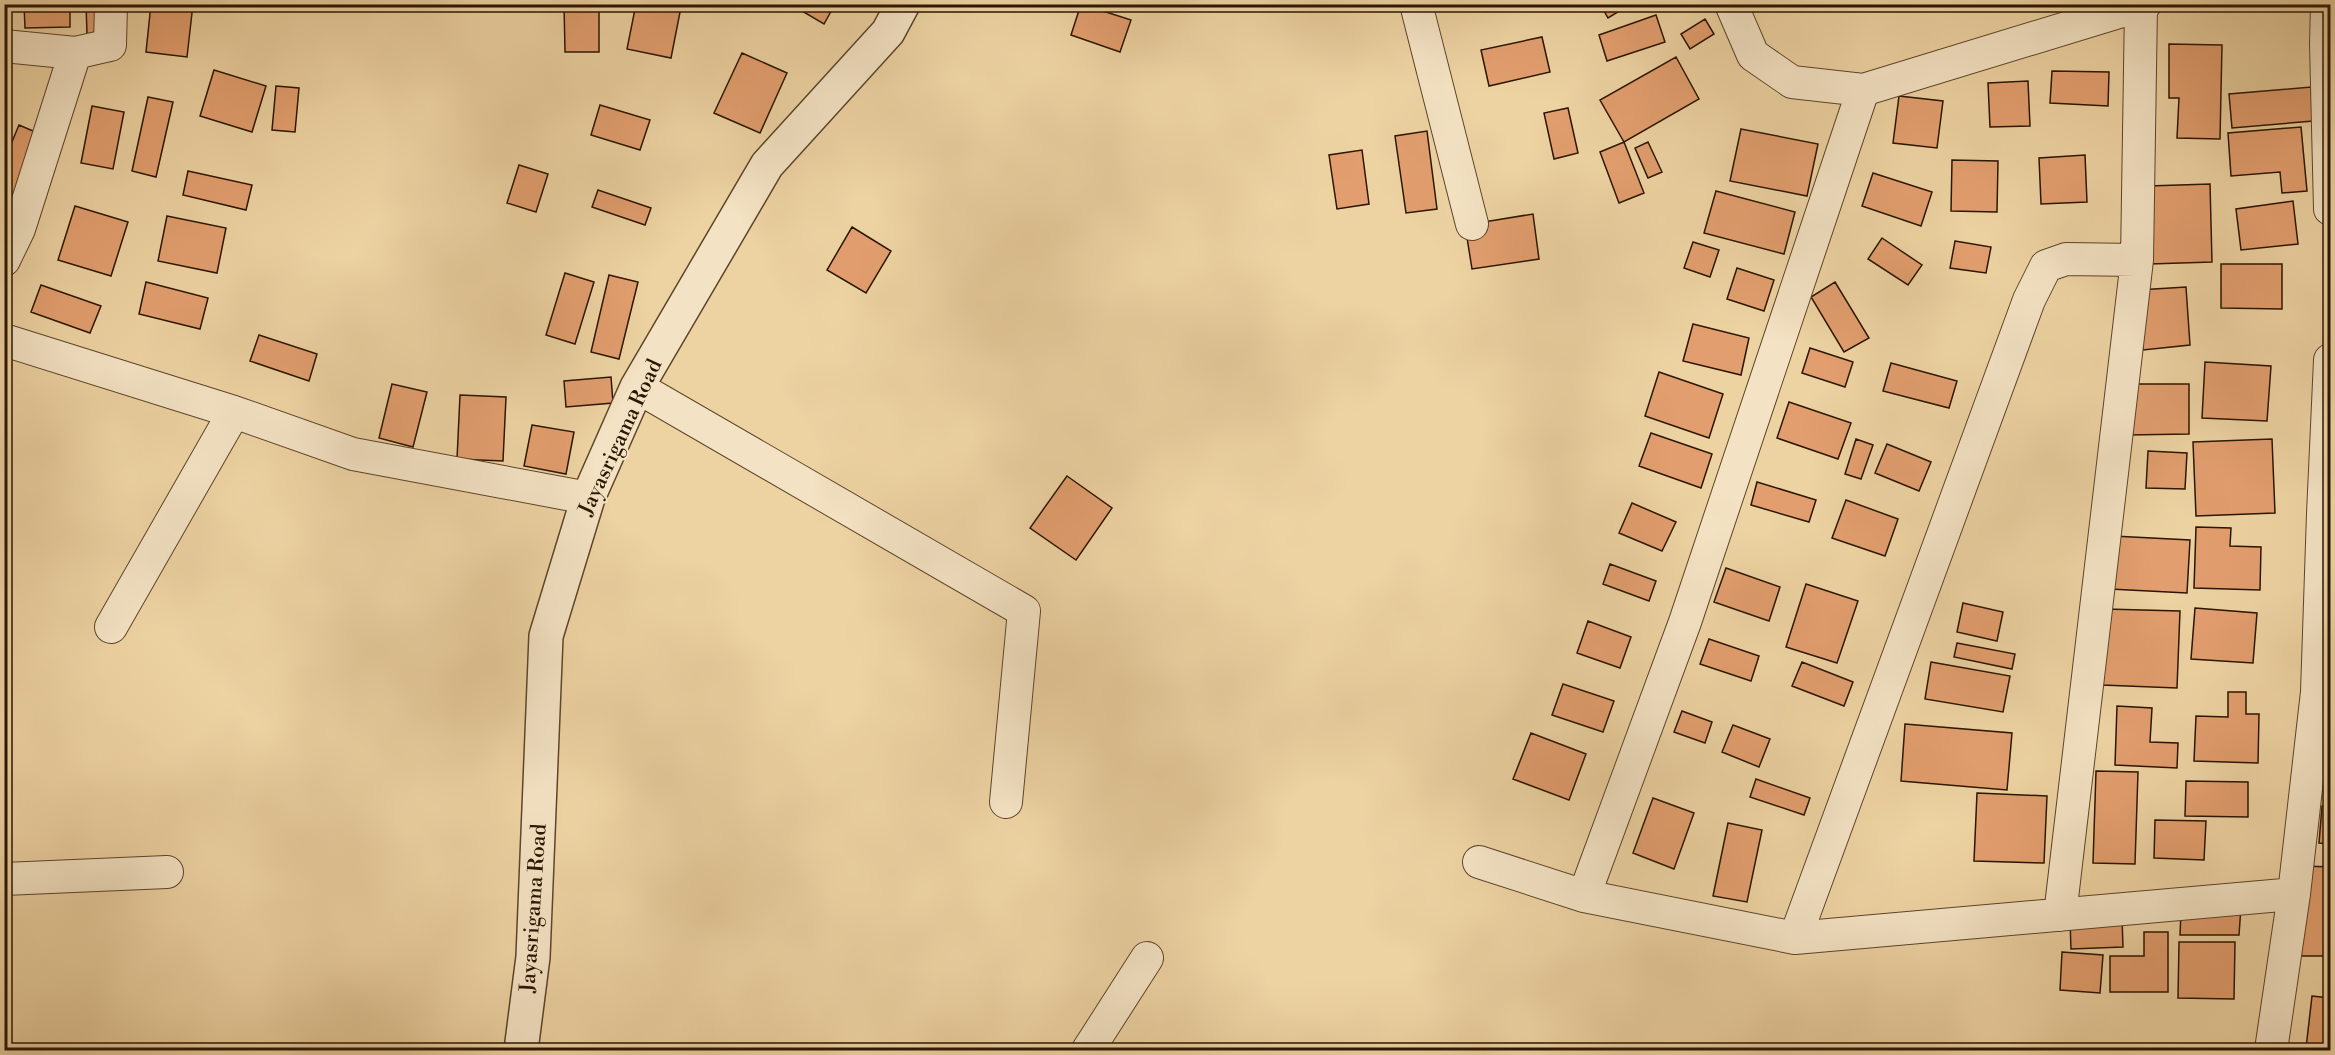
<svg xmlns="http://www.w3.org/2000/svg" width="2335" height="1055" font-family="'Libre Bodoni',serif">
<rect width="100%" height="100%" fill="#edd2a2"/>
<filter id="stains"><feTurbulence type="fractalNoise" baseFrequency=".00333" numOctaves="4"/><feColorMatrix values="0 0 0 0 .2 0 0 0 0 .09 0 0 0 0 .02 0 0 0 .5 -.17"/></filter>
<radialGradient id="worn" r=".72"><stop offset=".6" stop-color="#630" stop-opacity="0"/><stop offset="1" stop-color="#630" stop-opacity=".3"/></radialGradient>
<path fill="#e29e6e" stroke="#2b1602" stroke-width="1.5" d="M24,4H70V27L25,28Z
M86,4H117L118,33L87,34Z
M151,4H193L187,57L146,52Z
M564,4H599V52H565Z
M636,4H670L681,7L671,58L627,49Z
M790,4H835L824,24Z
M1081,4L1131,20L1120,52L1071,35Z
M1600,4H1631L1608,18Z
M1656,15L1665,42L1607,61L1599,35Z
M1705,19L1714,34L1690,49L1681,34Z
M1542,37L1550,72L1489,86L1481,50Z
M2169,44L2222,45L2220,139L2177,138L2179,98H2169Z
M742,53L787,73L760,133L714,113Z
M1676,57L1699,99L1624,142L1600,100Z
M214,70L266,86L252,132L200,116Z
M2052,71L2109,72L2108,106L2050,103Z
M2028,81L2030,126L1990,127L1988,83Z
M276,86L299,88L295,132L272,130Z
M2311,87L2313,121L2232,128L2229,94Z
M1899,96L1943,101L1937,148L1893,143Z
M148,97L173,102L156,177L132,171Z
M600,105L650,120L640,150L591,135Z
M92,106L124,112L113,169L81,163Z
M1568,108L1578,153L1554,159L1544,113Z
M19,125L40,134L13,200L4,197V161Z
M2301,127L2307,191L2282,193L2280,172L2231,176L2228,133Z
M1741,129L1818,144L1807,196L1730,181Z
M1427,131L1437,209L1406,213L1395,136Z
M1624,142L1644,193L1619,203L1600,152Z
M1648,142L1662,172L1648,178L1635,148Z
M1362,150L1369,204L1337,209L1329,155Z
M2085,155L2087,202L2041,204L2039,158Z
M1952,160L1998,161L1997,212L1951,211Z
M519,165L548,174L536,212L507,203Z
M188,171L252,185L246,210L183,195Z
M1873,173L1932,192L1921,226L1862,206Z
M2210,184L2212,262L2150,264L2148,186Z
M598,190L651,208L645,225L592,207Z
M1716,191L1795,212L1784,254L1704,233Z
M2293,201L2298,244L2241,250L2236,209Z
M75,206L128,222L111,276L58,260Z
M1533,214L1539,259L1472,269L1465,225Z
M167,216L226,228L217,273L158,261Z
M852,227L891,251L866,293L827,270Z
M1882,238L1922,265L1908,285L1868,259Z
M1955,241L1991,247L1986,273L1950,268Z
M1693,242L1719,250L1710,277L1684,268Z
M2221,264H2282V309L2221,308Z
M1737,268L1774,280L1764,311L1727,299Z
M565,273L594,282L575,344L546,335Z
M609,275L638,282L619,359L591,352Z
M146,282L208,298L200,329L139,314Z
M1835,282L1869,338L1844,352L1811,297Z
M41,285L101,306L90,333L31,312Z
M2186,287L2190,345L2143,350L2138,290Z
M1693,324L1749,338L1741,375L1683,361Z
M259,335L317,354L309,381L250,361Z
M1810,348L1853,362L1845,387L1802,373Z
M2205,362L2271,366L2267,421L2202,418Z
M1891,363L1957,381L1949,408L1883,391Z
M1659,372L1723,394L1709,438L1645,416Z
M611,377L613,403L566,407L564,381Z
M392,384L427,392L413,447L379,438Z
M2127,384H2189V434L2127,435Z
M460,395L506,397L503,461L457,459Z
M1789,402L1851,423L1838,459L1777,438Z
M532,425L574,432L566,474L524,466Z
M1651,433L1712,454L1701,488L1639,466Z
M1856,439L1873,445L1861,479L1845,474Z
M2272,439L2275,513L2196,516L2193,442Z
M1887,444L1931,462L1919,491L1875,473Z
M2148,451L2187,453L2185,489L2146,488Z
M1067,476L1112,508L1076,560L1030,528Z
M1757,482L1816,500L1809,522L1751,505Z
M1846,500L1898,519L1885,556L1832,538Z
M1632,503L1676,522L1662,551L1619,533Z
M2196,527L2231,528L2230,546L2261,547L2260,590L2194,588Z
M2113,536L2190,540L2187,593L2110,589Z
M1610,564L1656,581L1649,601L1603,584Z
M1726,568L1780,587L1769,621L1714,602Z
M1806,584L1858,601L1837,663L1786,647Z
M1963,603L2003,612L1997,641L1957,632Z
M2195,608L2257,613L2253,663L2191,659Z
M2105,609L2180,611L2177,688L2102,685Z
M1588,621L1631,637L1620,668L1577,653Z
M1709,639L1759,656L1751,681L1700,664Z
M1957,643L2015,654L2012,669L1954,657Z
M1802,662L1853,682L1844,706L1792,686Z
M1931,662L2010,676L2003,712L1925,699Z
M1563,684L1614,701L1603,732L1552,715Z
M2228,692H2246V714H2259L2258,763L2194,761L2196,716L2228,717Z
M2117,706L2152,708L2150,742L2178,743L2177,768L2115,765Z
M2330,708V745L2324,744Z
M1682,711L1712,722L1705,743L1674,732Z
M1905,724L2012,733L2007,790L1901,781Z
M1733,725L1770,739L1759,767L1722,752Z
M1531,733L1586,754L1569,800L1513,779Z
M2096,771L2138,772L2135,864L2093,863Z
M1756,779L1810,798L1804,815L1750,797Z
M2186,781L2248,782V817L2185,816Z
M1977,793L2047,796L2044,863L1974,861Z
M1653,798L1694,813L1674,869L1633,853Z
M2322,806L2330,807V844L2319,843Z
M2155,820L2206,821L2204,860L2154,858Z
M1728,823L1762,830L1747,902L1713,896Z
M2304,866L2330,867V956H2301Z
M2241,907L2239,935H2180L2181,912Z
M2122,918L2123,947L2071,949L2070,921Z
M2144,932H2168V992H2110V956H2144Z
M2179,942H2235L2234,999L2178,998Z
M2062,952L2103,955L2100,993L2060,990Z
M2312,996L2330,998V1050L2306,1048Z"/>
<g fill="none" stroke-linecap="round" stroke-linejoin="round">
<defs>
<path id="minor" d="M1416,4L1472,224
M1731,4L1753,55L1792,82L1863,90L2145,4
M2327,4L2326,44L2330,209
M4,46L75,53
M1863,90L1685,622L1584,896L1795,938L2294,894
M4,260L19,229L75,53L110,45L111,4
M4,340L234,412L353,454L588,498
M637,387L1024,611L1006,802
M111,627L234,412
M1479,862L1584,896
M4,879L167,872
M2060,915L2137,260L2141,6
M1795,938L2029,300L2046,266L2066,259L2137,260
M1088,1050L1147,958
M2271,1050L2294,894L2317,692L2323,514L2330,360"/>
<path id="tertiary" d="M521,1050L533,957L546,636L588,498L637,387L767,165L888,32L903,4"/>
</defs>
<use href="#minor" stroke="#5c452a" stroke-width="34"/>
<use href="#tertiary" stroke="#5c452a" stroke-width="36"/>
<use href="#minor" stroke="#f3e2c3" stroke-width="32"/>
<use href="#tertiary" stroke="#f3e2c3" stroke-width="33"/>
</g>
<g text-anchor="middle" stroke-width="4.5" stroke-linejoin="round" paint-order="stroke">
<g font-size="21" fill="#2b1602" stroke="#f3e2c3">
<text transform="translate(620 437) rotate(-65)" y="7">Jayasrigama Road</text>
<text transform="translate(533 908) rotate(-86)" y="7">Jayasrigama Road</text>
</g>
</g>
<rect width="2335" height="1055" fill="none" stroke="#edd2a2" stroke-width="24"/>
<rect x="6" y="6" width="2323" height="1043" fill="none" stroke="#2b1602" stroke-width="3"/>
<rect x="12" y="12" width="2311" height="1031" fill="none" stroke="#2b1602" stroke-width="1.5"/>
<rect width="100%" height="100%" filter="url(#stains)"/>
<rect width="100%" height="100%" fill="url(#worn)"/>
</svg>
